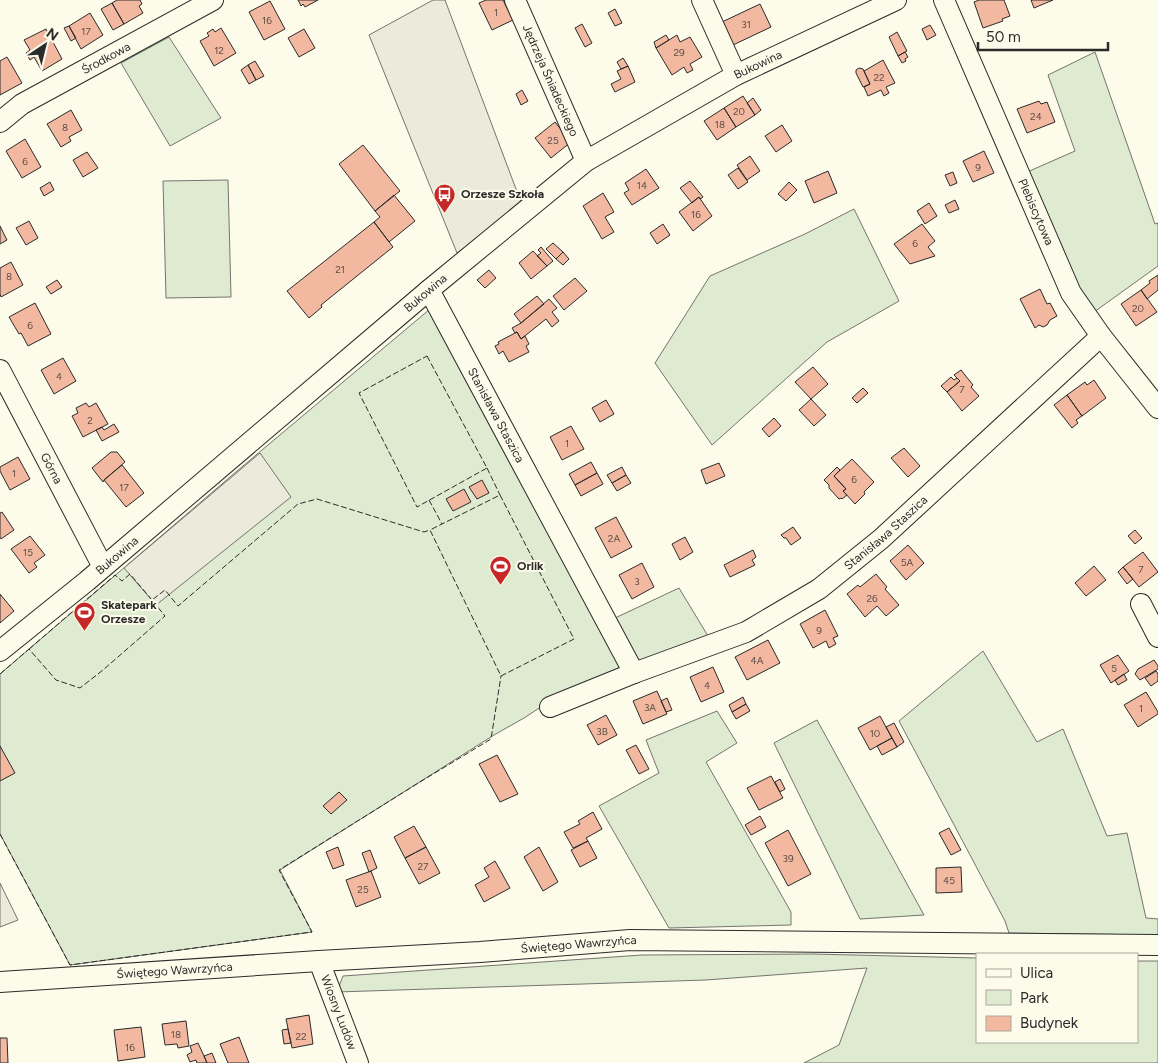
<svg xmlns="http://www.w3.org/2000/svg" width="1158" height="1063" font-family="Figtree,sans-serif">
<rect width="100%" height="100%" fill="#fdfbea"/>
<path fill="#deebd1" stroke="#74746e" d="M169,37L221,118L170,146L121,63Z
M1095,52L1155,224L1158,223V266L1094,312L1072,281L1025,173L1075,151L1048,75Z
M228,180L231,297L166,298L163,181Z
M854,209L899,301L827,342L712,445L655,363L710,276L805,234Z
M436,304L634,673L547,703L524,718L494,735L280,870L312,932L70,965L0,834V674L237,471Z
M679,588L708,636L638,663L615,618Z
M983,651L1037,742L1063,729L1107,836L1127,833L1146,918L1158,919V935L1009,933L1005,921L899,721Z
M717,711L737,743L706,762L791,912V925L669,928L599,806L659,773L646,740Z
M817,720L924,915L860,919L774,743Z
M813,954L977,958V1042H1137V961H1158V1063H804L839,1045L867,968L706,980L337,992L343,976L642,955Z"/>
<path fill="#eceadb" stroke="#74746e" d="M433,0H445L522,205L457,253L369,35Z
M260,453L291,497L156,605L124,568Z
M0,883L18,920L0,927Z"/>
<path fill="#f2b8a0" stroke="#2b2b2b" d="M117,0H140L142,4L139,6L143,13L124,24L112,3Z
M298,0H318L305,7L303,4L301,6Z
M486,0H503L513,20L492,30L479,3Z
M979,0H1004L1010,16L1002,19L1003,21L983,28L974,2Z
M1031,0H1053L1034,8Z
M270,1L285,29L264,40L249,12Z
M112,3L124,24L113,30L101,9Z
M760,4L771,27L733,45L722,22Z
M615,9L622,23L615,26L608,13Z
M90,13L103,35L81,49L69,26Z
M582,24L592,43L585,47L575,28Z
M930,25L936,35L927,40L922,29Z
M69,26L76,38L71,41L64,28Z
M221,28L236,53L214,66L200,41L209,36L207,33L213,29L215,32Z
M46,29L62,59L42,71L34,57L30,60L26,53L30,50L24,40Z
M304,29L315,48L299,57L288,38Z
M897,32L907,51L898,56L889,37Z
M666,35L669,40L656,48L654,42Z
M677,35L680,42L690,37L702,57L690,64L693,70L687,73L684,67L672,75L656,48Z
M905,52L908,57L905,59L906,61L902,63L898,56Z
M7,57L22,83L0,95V61Z
M623,58L628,66L621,69L617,62Z
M883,60L895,83L886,87L889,93L884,96L881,90L868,96L864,87L870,84L864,71Z
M255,61L264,76L256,80L248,65Z
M248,65L256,80L249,84L241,70Z
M628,66L635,82L615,92L611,84L621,79L617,71Z
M859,68L863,69L870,84L863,87L856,73V70Z
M522,90L528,101L521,105L516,94Z
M743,96L755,115L736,127L724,108Z
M753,98L761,110L755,115L747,103Z
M1039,101L1041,104L1047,102L1055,122L1027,133L1017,109Z
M724,108L736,127L717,140L704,121Z
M71,110L82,130L69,137L71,141L61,147L47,124Z
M555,122L571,142L551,158L535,138Z
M782,125L792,141L776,152L765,136Z
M25,139L41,167L22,178L6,151Z
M363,145L400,191L375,211L339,164Z
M984,151L994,173L973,182L963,161Z
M87,152L98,168L83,177L73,160Z
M750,156L760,171L747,180L737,165Z
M738,168L748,182L738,189L728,175Z
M646,169L659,188L632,205L624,193L629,190L625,183Z
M828,171L837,193L814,203L805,181Z
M953,172L957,183L950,186L945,175Z
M690,181L703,197L700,199L699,197L692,203L680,188Z
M50,182L54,190L44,196L40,188Z
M789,182L797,190L786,201L778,194Z
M603,193L614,212L605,217L614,232L602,239L583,206Z
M394,195L415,221L389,242L374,222L380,217L375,211Z
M699,197L712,216L693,231L679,212Z
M955,200L959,209L949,213L945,205Z
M929,203L937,216L925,224L917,211Z
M29,221L38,238L26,245L16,228Z
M374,222L393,247L321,305L322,307L309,318L287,291Z
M663,224L670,235L657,244L650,233Z
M922,224L935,241L928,247L935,256L910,264L894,244Z
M0,226L7,240L0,244Z
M553,243L563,252L556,259L546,249Z
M541,247L553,261L547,266L537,256L541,253L538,250Z
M533,251L547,266L531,279L519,263Z
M563,252L569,259L563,265L556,259Z
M11,262L23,285L1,297L0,294V268Z
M489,270L496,278L485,288L477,280Z
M1158,275V290L1147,299L1141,290L1150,283L1149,281Z
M575,278L587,291L564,310L553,296Z
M57,280L62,287L51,294L46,287Z
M1040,289L1047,304L1050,303L1057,316L1050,320L1047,325L1043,327L1039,325L1035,328L1020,299Z
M1141,290L1157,312L1136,326L1121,304Z
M537,296L544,304L521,323L514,314Z
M549,299L557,308L552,312L559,321L552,327L546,319L521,339L517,332L515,333L512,328L521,323Z
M35,303L51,334L28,346L21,333L19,334L9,317Z
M517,332L521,339L525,336L529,344L526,346L529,352L509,362L503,351L499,354L495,346L499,344L498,342Z
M63,358L76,381L54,394L41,370Z
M813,367L828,384L811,399L795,382Z
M961,370L973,385L971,387L979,396L962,411L947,392L960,381L954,375Z
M951,377L954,380L957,378L960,381L947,392L941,386Z
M1094,380L1106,398L1082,416L1067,395L1085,382L1087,385Z
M863,388L868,393L857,403L852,398Z
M1067,395L1082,416L1076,420L1078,423L1072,428L1054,405Z
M811,399L826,415L814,426L799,410Z
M606,400L614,414L600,422L592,408Z
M86,403L89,407L96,403L108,424L83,437L72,416L78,413L76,408Z
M774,418L781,426L769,437L762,429Z
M114,424L119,432L102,441L96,430L102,427L104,430Z
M571,426L584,449L562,460L550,437Z
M904,448L920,466L908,477L891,458Z
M111,452H117L125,462L104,480L103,482L92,468Z
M18,457L30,479L10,490L0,471V467Z
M852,459L874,482L864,492L865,494L855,504L843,491L846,489L834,476Z
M591,462L597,473L575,485L569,474Z
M719,463L725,476L706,484L701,470Z
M122,465L144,493L126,507L104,480Z
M622,467L626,475L612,483L607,475Z
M837,467L840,470L834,476L846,489L843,491L847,495L842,499L841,498L839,499L829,488V485L824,480Z
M597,473L603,484L581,496L575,485Z
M626,475L631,483L617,491L612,483Z
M482,480L489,493L477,499L469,487Z
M464,489L471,502L453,511L446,499Z
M2,512L14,530L1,539L0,537V513Z
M616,517L632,547L611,558L595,528Z
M793,527L801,538L791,545L786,538H784L781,535Z
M1135,530L1142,538L1135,544L1128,536Z
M30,536L45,555L34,563L37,567L29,573L11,549Z
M685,537L693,552L680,560L672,544Z
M908,545L924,563L906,580L890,561Z
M753,550L756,557L752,560L755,565L730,577L724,565Z
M1143,552L1158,572L1139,587L1123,567Z
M642,563L654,587L632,599L619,575Z
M1094,566L1106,580L1086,596L1075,583Z
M1123,567L1133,579L1127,584L1118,572Z
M876,574L887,587L885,589L899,605L886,616L877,606L865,617L847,594L858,585L860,587Z
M0,594L14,611L0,623Z
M825,610L838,636L833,638L836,644L829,648L826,641L813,648L800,624Z
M768,640L780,663L747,680L735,657Z
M1118,655L1129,671L1111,683L1100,665Z
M1154,660L1158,666V669L1140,680L1135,674L1138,669Z
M713,667L724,692L701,702L690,677Z
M1156,671L1158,674V681L1151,686L1145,678Z
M1124,674L1127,680L1118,685L1115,680Z
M657,691L667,714L643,724L633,701Z
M1146,692L1158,712V714L1138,727L1124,705Z
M743,697L746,704L732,712L729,705Z
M667,698L672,710L666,712L661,701Z
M746,704L750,711L736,719L732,712Z
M606,715L617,735L598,745L587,725Z
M880,716L892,738L870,750L858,728Z
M894,723L904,742L897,747L886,727Z
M892,738L897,747L882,755L877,746Z
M636,745L649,769L639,774L626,750Z
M0,746L15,773L0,781Z
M497,755L518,794L500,802L479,764Z
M771,776L783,798L759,810L747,788Z
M780,779L785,789L780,792L775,782Z
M339,792L347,800L331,814L323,806Z
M593,812L602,829L586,838L588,841L573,848L564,832L580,824L578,821Z
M760,816L766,827L751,835L745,825Z
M414,826L426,847L405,858L394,837Z
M949,828L961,850L951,855L939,833Z
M788,830L811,874L788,886L765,843Z
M588,841L597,858L580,867L571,850Z
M338,847L344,865L333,869L326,852Z
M426,847L440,873L419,884L405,858Z
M539,847L558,882L543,891L524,857Z
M370,850L377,868L369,872L362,853Z
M495,861L510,888L484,902L475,885L489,877L484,868Z
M961,867L962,892L936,893V868Z
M371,871L381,897L356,907L346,880Z
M309,1015L313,1044L292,1048L286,1019Z
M186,1021L189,1046L178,1048L177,1044L165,1045L162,1024Z
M141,1027L145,1057L118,1061L114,1030Z
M288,1029L291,1043L284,1044L282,1030Z
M239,1037L249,1063H228L220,1044Z
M0,1038H7L8,1063H0Z
M198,1043L204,1056L207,1063H197L196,1060L190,1062L187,1055L192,1052L190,1046Z
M212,1053L216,1063H207L204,1056Z"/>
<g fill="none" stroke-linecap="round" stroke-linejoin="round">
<defs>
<g id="minor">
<path id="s1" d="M515,0L586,161"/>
<path d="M702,0L736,75"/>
<path id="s2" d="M944,0L1071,293L1101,336L1158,408"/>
<path id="s3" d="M0,122L22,104L213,0"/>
<path id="s4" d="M429,290L634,673"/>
<path id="s5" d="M0,370L103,567"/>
<path d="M1141,604L1158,637"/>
<path id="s6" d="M0,651L87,581L429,290L586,161L736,75L896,0"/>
<path id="s7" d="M550,707L634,673L746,632L819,589L881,539L1101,336"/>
<path id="s8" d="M319,961L358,1063"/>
<path id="s9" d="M0,982L319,961L480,952L630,940L1158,945"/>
</g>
</defs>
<use href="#minor" stroke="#2b2b2b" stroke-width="22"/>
<use href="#minor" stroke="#fdfbea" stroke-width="20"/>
<path stroke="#2b2b2b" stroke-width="1" stroke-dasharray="6 2.5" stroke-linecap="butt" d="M427,356L487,468L417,507L359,393Z
M487,468L500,495
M500,495L574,639L501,676L430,530Z
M429,500L442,524
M29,649L115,575L122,581L130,574L152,600
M0,674L29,649L56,680L80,688L103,670L165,616L152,600L165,590L178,606L298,504L317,499L424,532L430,530
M0,834L70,965L312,932L279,870L420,782L491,739L501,676"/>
</g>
<defs>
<symbol id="bus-pin" viewBox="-11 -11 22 30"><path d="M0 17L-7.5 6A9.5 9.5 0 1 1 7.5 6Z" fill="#c62828" stroke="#fdfbea"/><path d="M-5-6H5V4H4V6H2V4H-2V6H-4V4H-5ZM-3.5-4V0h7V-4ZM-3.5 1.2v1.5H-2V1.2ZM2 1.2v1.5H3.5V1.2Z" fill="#fff"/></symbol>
<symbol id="stadium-pin" viewBox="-11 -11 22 30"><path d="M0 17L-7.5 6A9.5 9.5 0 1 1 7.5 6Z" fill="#c62828" stroke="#fdfbea"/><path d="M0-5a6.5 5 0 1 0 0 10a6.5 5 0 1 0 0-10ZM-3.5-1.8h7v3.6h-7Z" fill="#fff"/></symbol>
</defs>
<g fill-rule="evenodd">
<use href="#bus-pin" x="432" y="182" width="25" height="34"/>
<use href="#stadium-pin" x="488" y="554" width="25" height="34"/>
<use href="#stadium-pin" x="72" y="600" width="25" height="34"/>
</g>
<g text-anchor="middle" stroke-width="4" stroke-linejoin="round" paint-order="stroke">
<g font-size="10" fill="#5d4e48">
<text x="496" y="16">1</text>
<text x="267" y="24">16</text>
<text x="746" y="28">31</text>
<text x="86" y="35">17</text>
<text x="219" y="54">12</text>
<text x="679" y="56">29</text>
<text x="879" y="81">22</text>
<text x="739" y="115">20</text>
<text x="1036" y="120">24</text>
<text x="720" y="128">18</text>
<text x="65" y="131">8</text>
<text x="553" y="144">25</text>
<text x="25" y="165">6</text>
<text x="978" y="171">9</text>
<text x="642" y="189">14</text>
<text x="696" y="218">16</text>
<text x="915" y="247">6</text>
<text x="340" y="273">21</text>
<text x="9" y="280">8</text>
<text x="1138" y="312">20</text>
<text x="30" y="329">6</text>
<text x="59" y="380">4</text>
<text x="962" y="393">7</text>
<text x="90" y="424">2</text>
<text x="567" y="447">1</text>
<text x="14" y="477">1</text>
<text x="854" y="483">6</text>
<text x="124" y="491">17</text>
<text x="614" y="542">2A</text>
<text x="28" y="556">15</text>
<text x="907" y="566">5A</text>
<text x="1141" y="573">7</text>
<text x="637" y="585">3</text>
<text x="872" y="602">26</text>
<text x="819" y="634">9</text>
<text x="757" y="664">4A</text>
<text x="1114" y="672">5</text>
<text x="707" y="689">4</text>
<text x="650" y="711">3A</text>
<text x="1141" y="712">1</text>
<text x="602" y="735">3B</text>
<text x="875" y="737">10</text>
<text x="788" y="862">39</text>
<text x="423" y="870">27</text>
<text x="949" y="884">45</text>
<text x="363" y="893">25</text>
<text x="176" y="1038">18</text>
<text x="301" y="1040">22</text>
<text x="130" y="1051">16</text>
</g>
<g font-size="12" fill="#2b2b2b" stroke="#fdfbea">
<text dy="4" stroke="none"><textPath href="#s3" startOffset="124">Środkowa</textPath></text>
<text dy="4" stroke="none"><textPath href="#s6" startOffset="961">Bukowina</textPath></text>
<text dy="4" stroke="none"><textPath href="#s1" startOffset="88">Jędrzeja Śniadeckiego</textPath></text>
<text dy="4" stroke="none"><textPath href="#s2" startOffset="231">Plebiscytowa</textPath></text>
<text dy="4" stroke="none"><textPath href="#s6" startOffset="556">Bukowina</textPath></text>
<text dy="4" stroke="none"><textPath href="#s4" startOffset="142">Stanisława Staszica</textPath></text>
<text dy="4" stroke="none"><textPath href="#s5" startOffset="111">Górna</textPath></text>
<text dy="4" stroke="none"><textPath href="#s7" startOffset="382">Stanisława Staszica</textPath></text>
<text dy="4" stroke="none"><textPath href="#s6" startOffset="151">Bukowina</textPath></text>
<text dy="4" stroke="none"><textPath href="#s9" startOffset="580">Świętego Wawrzyńca</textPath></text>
<text dy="4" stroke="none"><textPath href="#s9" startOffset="175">Świętego Wawrzyńca</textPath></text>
<text dy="4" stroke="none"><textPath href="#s8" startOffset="55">Wiosny Ludów</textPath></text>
</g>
<g font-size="12" font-weight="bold" fill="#2b2b2b" stroke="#fdfbea" text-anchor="start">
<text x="461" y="198">Orzesze Szkoła</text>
<text x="517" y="570">Orlik</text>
<text x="101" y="609">Skatepark<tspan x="101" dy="14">Orzesze</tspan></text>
</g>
</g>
<rect x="976" y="953" width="162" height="90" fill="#fdfbea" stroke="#a9a89e"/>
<rect x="986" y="969" width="25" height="8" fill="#fdfbea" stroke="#a9a89e"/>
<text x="1020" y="978" font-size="15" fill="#2b2b2b">Ulica</text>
<rect x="986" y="990" width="25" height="15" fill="#deebd1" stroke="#a9a89e"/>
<text x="1020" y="1003" font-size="15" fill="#2b2b2b">Park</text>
<rect x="986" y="1016" width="25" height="15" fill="#f2b8a0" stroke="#a9a89e"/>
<text x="1020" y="1028" font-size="15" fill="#2b2b2b">Budynek</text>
<g transform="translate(45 45) rotate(35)" stroke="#fdfbea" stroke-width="4" paint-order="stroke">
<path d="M0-4L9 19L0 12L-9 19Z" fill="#2b2b2b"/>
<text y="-8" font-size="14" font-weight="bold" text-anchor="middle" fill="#2b2b2b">N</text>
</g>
<path d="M978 42v8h130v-8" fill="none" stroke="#2b2b2b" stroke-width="2.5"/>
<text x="986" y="42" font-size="15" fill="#2b2b2b" stroke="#fdfbea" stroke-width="4" paint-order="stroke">50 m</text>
</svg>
